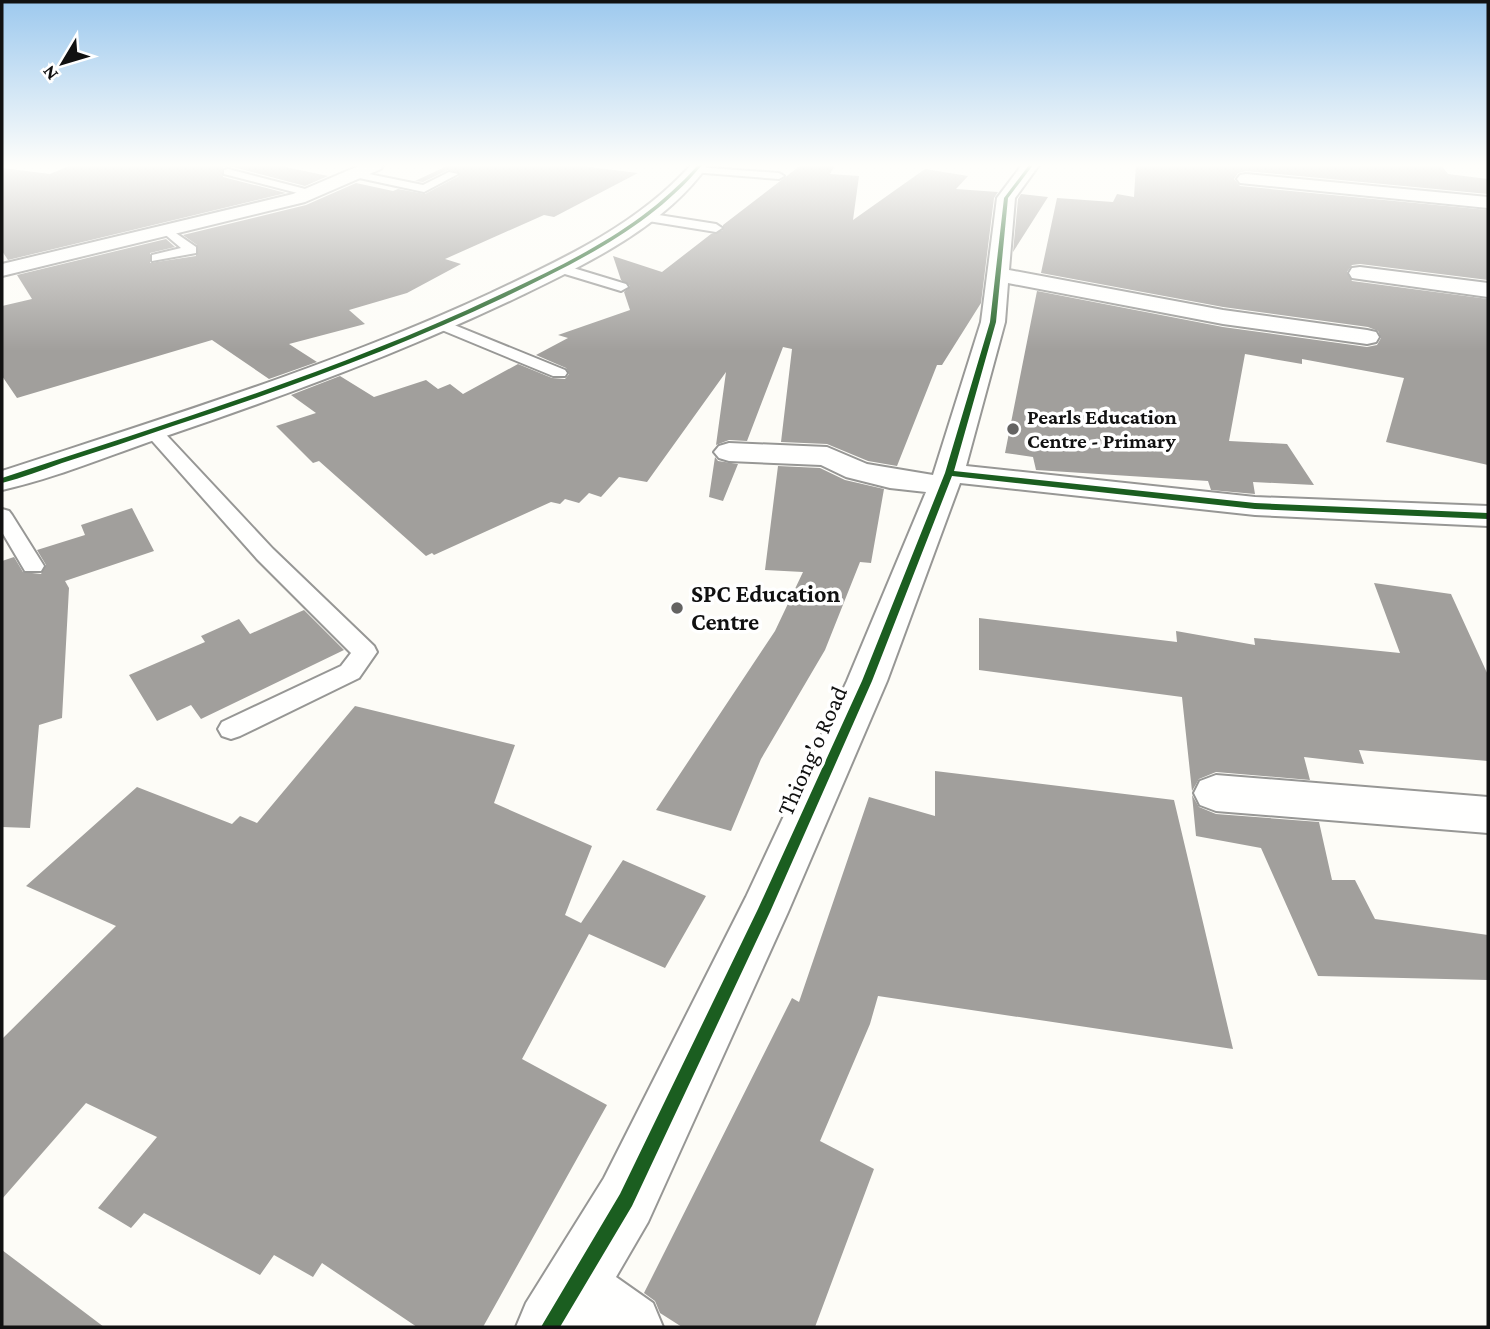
<svg xmlns="http://www.w3.org/2000/svg" width="1490" height="1329" font-family="'Crimson Pro',serif">
<rect width="100%" height="100%" fill="#fdfcf7"/>
<path fill="#a19f9c" d="M71,165H276L328,176L305,186L229,166L223,167V177L286,193L8,260L2,251V168L50,174Z
M449,165H572L638,173L554,217L544,215L445,259L461,264L407,293L349,310L365,324L289,344L317,362L269,379L212,340L17,398L2,376V306L32,299L17,275L166,239L175,247L150,253V263L196,256L197,245L183,235L306,205L356,183L393,191L398,189L425,194L459,176L460,173L448,170L423,182L415,181Z
M801,165H835L830,174L859,176L853,220L925,169L968,176L956,189L998,192L994,198L981,303L942,365H937L897,466L868,461L827,444L781,442L792,349L783,347L747,441L729,440L716,445L726,372L647,482L619,477L601,497L589,493L579,503L565,499L560,504L551,502L434,555L432,553L426,556L319,461L313,463L276,426L316,413L291,395L340,376L374,397L426,380L438,389L450,384L463,394L518,364L552,378L565,379L569,374L566,368L536,355L568,338L558,335L630,310L624,292L630,286L621,280L613,256L662,272L711,234L723,230V225Z
M1136,165H1441L1448,174L1488,179V194L1246,171L1238,173L1234,179L1240,186L1488,210V280L1360,264L1352,265L1347,272L1352,281L1488,299V465L1386,442L1404,378L1302,359V364L1245,354L1229,441L1287,444L1314,485L1253,482L1255,494L1211,490L1208,481L1036,470L1033,457L1005,453L1037,291L1223,327L1367,347L1377,345L1381,338L1378,331L1368,327L1223,307L1041,273L1057,198L1113,202L1117,194L1134,197Z
M1021,194L1048,197L1013,252L1018,199Z
M715,457L718,461L738,464L723,501L709,497Z
M778,466L820,468L845,480L884,489L871,563L860,562L825,650L761,759L731,831L656,810L775,631L803,572L765,570Z
M132,508L154,551L65,581L69,588L62,718L39,725L30,828L2,827V561L14,557L23,572L41,574L46,565L37,550L85,535L81,525Z
M1374,583L1451,594L1488,675V761L1359,750L1364,764L1304,757L1310,780L1216,772L1199,779L1192,791L1182,697L979,670V618L1177,642L1176,631L1255,645L1254,638L1400,653Z
M304,610L344,650L201,719L191,705L157,721L129,675L205,642L201,636L239,619L250,634Z
M355,706L515,745L494,803L592,846L565,915L581,923L623,860L706,896L665,968L589,934L522,1059L607,1105L483,1327H417L322,1263L313,1277L274,1255L260,1275L144,1213L131,1228L98,1208L157,1137L86,1103L2,1199V1039L116,926L26,886L137,787L232,824L240,816L257,823Z
M935,771L1174,800L1233,1049L878,996L870,1024L820,1141L874,1169L815,1327H682L660,1313L655,1301L644,1293L792,998L799,1002L869,797L935,816Z
M1192,795L1199,807L1216,814L1319,822L1332,880H1355L1375,919L1488,935V980L1318,976L1261,848L1196,836Z
M2,1250L104,1327H2Z"/>
<g fill="none" stroke-linecap="round" stroke-linejoin="round">
<defs>
<path id="service" d="M696,167L779,173L784,176L779,179L692,172V168Z
M228,169L313,191L315,193L309,196L224,174V170Z
M354,171L423,185L449,172L458,174L424,192L350,176V172Z
M646,213L716,224L722,228L716,232L642,220V214Z
M167,227L196,247V253L152,261V255L181,248L161,231Z
M560,264L626,284L628,287L621,291L555,271L553,268Z
M442,320L565,370L567,373L565,376H553L437,328L434,325L437,322Z
M152,425L158,426L273,549L374,646L377,652L359,678L240,736L231,739L222,736L218,729L222,722L341,666L351,653L257,559L146,434L143,430Z
M2,509L9,511L12,515L44,566L41,571H25L22,566L2,532Z"/>
<path id="minor" d="M361,165H383L381,169L305,202L2,276V264L293,194Z
M691,165H708C663,228 586,264 518,297C403,352 284,396 163,437C110,455 56,478 2,490V471C167,417 333,366 491,293C563,259 637,225 691,165Z
M1022,165H1039L1015,198L1009,270L1223,310L1367,330L1376,332L1379,337L1376,342L1367,344L1223,324L1008,283L1005,322L966,466L1255,497L1488,506V526L1255,515L960,483L887,681L788,912L648,1222L616,1277L653,1303L663,1327H516L526,1303L604,1178L746,897L847,681L926,492L890,488L846,477L821,465L729,461L719,458L714,452L719,446L729,443L827,447L867,464L933,475L981,322L997,198Z
M1246,174L1488,197V208L1240,183L1237,179L1240,175Z
M1360,267L1488,283V297L1352,278L1349,273L1352,268Z
M1216,775L1488,797V833L1216,811L1200,805L1194,793L1200,781Z"/>
</defs>
<use href="#service" stroke="#979795" stroke-width="4"/>
<use href="#minor" stroke="#979795" stroke-width="4"/>
<use href="#service" fill="#fffffe" fill-rule="evenodd"/>
<use href="#minor" fill="#fffffe" fill-rule="evenodd"/>
<defs>
<path id="cycleway" d="M698,165H702C650,227 577,262 505,297C398,348 286,389 173,426C136,439 99,451 62,463C42,470 22,478 2,483V478C168,423 336,372 495,297C570,262 642,228 698,165Z
M1029,165H1033L1008,198L996,322L954,471L1255,503L1488,513V519L1255,509L952,476L872,681L770,912L632,1206L560,1327H541L620,1194L758,909L862,681L945,473L990,322L1004,198Z"/>
</defs>
<use href="#cycleway" stroke="#fff" stroke-width="5"/>
<use href="#cycleway" fill="#1b5e20" fill-rule="evenodd"/>
</g>
<linearGradient id="sky" x2="0" y2="1"><stop stop-color="#9dc9ee"/><stop offset="0.47" stop-color="#fefefb"/><stop offset="1" stop-color="#fefefb" stop-opacity="0"/></linearGradient>
<rect width="1490" height="351" fill="url(#sky)"/>
<g fill="#646362" stroke="#fff" stroke-width="2.5">
<circle cx="1013" cy="429" r="7"/>
<circle cx="677" cy="608" r="7"/>
</g>
<g text-anchor="middle" stroke-width="7" stroke-linejoin="round" paint-order="stroke">
<g font-size="21" font-weight="bold" fill="#111" stroke="#fff" text-anchor="start">
<text x="1027" y="424">Pearls Education<tspan x="1027" dy="24">Centre - Primary</tspan></text>
</g>
<g font-size="24" font-weight="bold" fill="#111" stroke="#fff" text-anchor="start">
<text x="691" y="602">SPC Education<tspan x="691" dy="28">Centre</tspan></text>
</g>
<g font-size="24" fill="#111" stroke="#fff">
<text transform="translate(812 751) rotate(-66)" y="8">Thiong'o Road</text>
</g>
</g>
<rect width="1490" height="1329" fill="none" stroke="#111111" stroke-width="7"/>
<g transform="translate(63 63) rotate(232)" stroke="#ffffff" stroke-width="5" paint-order="stroke">
<path d="M0-5L12 26L0 18L-12 26Z" fill="#111111"/>
<text y="-10" font-size="19" font-weight="bold" text-anchor="middle" fill="#111111">N</text>
</g>
</svg>
